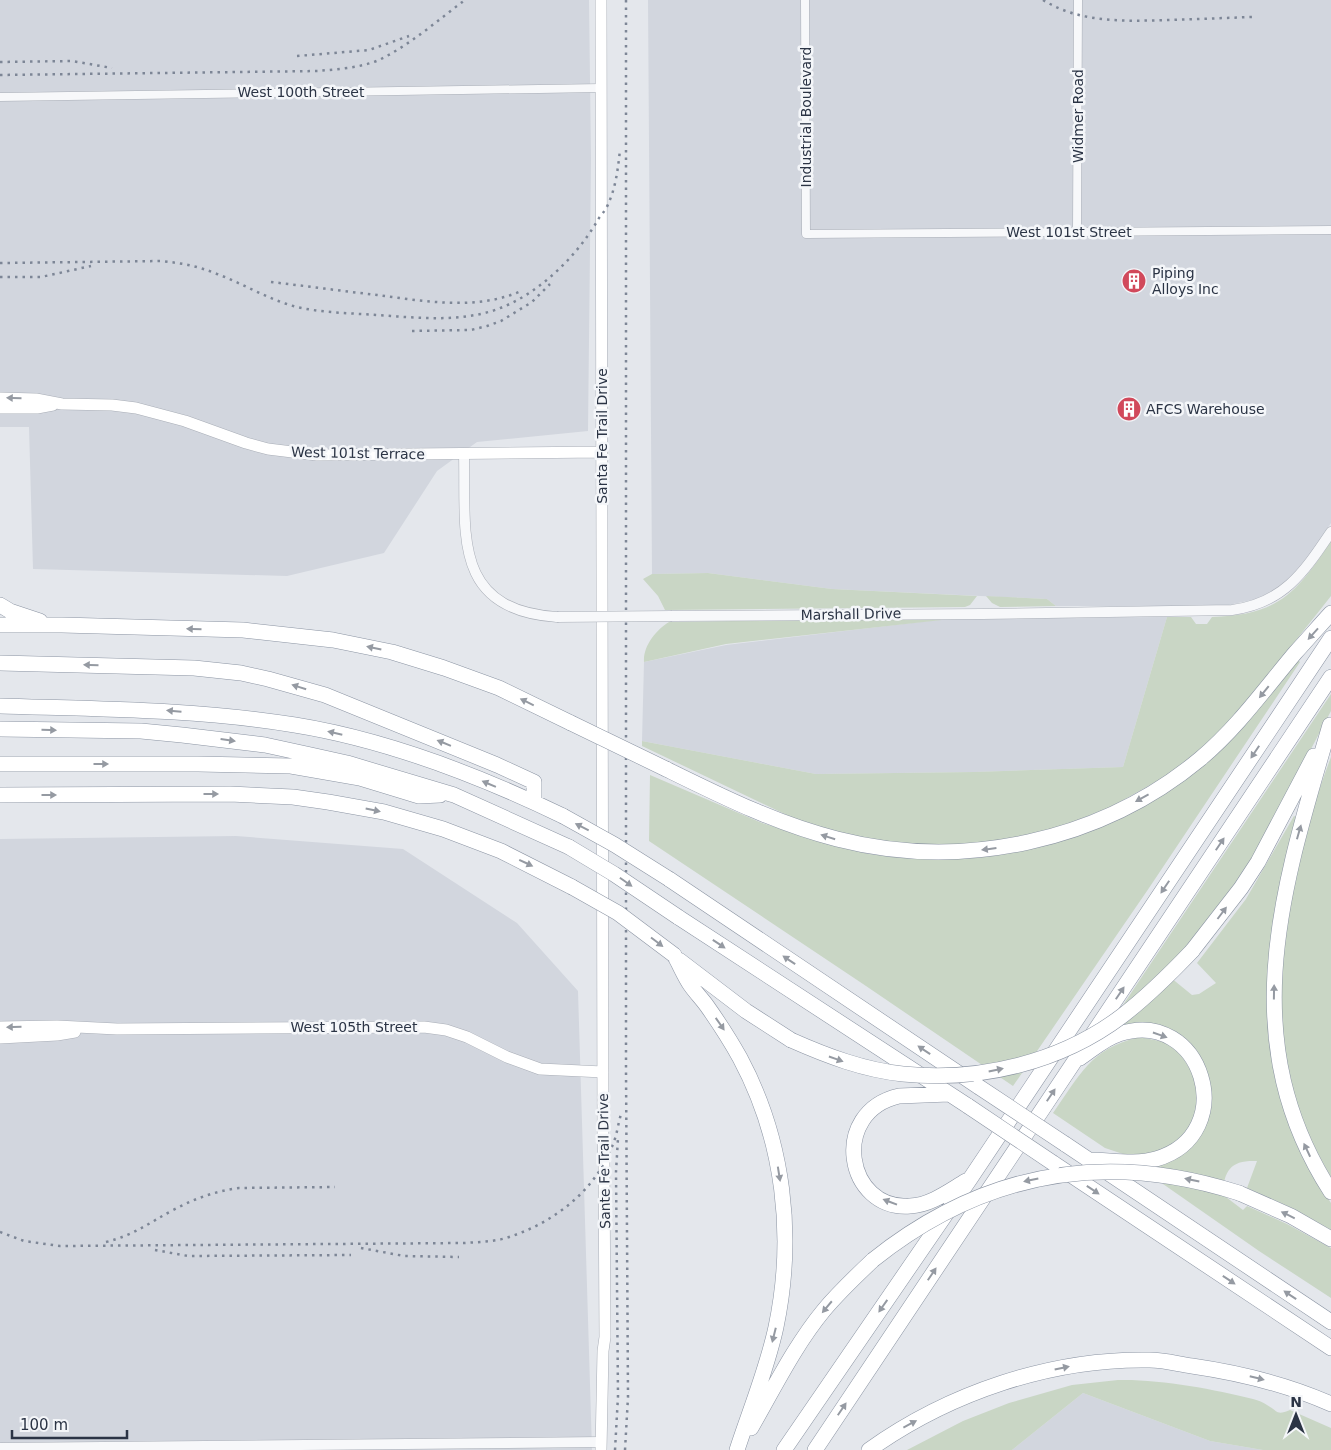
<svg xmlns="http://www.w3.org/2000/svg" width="1331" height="1450" font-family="'DejaVu Sans',sans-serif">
<rect width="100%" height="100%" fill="#e4e7ec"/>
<path fill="#d2d6de" d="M0,0H589L591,159L588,431L477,442L437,471L384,553L287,576L33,569L29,427H0Z
M648,0H1331V523L1303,565L1284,585L1261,598L1224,606H1056L1047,599L832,589L708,573L652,574Z
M1167,617L1123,767L974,772L816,774L642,741L644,662L726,645L954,618Z
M236,836L403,849L517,923L578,991L592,1450H0V839Z
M1083,1393L1210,1441L1263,1450H1012Z"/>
<path fill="#c9d6c5" d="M1331,541V596L1235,717L1197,753L1175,771L1111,807L1052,830L993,842L935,846L876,841L818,827L793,818L642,746V741L816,774L974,772L1123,767L1167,617H1191L1196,624H1207L1212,617C1278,615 1296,594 1331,541Z
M708,573L832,589L977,596L970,605L965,607L665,610L658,596L643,579L652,574Z
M986,596L1047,599L1056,606L1000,607L992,603Z
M938,618L942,620L726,644L644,662C643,646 656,630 669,622Z
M1297,659L1300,662L1149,888L1013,1086L866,986L649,841L650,775L762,823L827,843L869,854L904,858L942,859L975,858L1005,854L1041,846L1138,808Z
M1331,694V711L1254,857L1237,884L1165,973L1192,995L1199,994L1216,983L1197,963L1246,899L1294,816L1298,818L1268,999L1321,1188L1331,1203V1230L1294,1209L1247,1188L1257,1161C1231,1160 1225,1169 1222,1194L1243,1210L1247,1206L1287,1224L1331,1248V1298L1259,1251L1163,1184L1155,1166L1208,1113L1181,1039L1112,1029L1117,1014Z
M1331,757V1177C1309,1140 1292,1100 1286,1057C1271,956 1295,852 1331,757Z
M1139,1037L1165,1042L1179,1051L1198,1083L1197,1117L1180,1142L1156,1153L1129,1156L1105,1148L1053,1113C1080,1075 1090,1049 1139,1037Z
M1118,1380C1160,1379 1213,1389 1253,1399C1257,1400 1263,1402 1267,1405C1278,1411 1276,1416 1290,1410L1331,1428V1450H1263L1210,1441L1083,1393L1012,1450H907L963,1421L1009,1403L1072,1385Z"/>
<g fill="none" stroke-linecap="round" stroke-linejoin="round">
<defs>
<path id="minor" d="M805,0L806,234L1331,230
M0,97L601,88
M1077,232L1078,0"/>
<path id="tertiary" d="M464,454C466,533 451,610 557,617
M672,616L982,614L1232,610C1284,603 1304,572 1331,532
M0,1448L601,1442"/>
<path id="secondary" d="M0,398L36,399L62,404L112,405L136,408L185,421L246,443L268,449L317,455L601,452
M0,408H37L53,405
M0,1027L57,1026L117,1029L424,1027L446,1030L467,1037L507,1057L540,1069L603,1072
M0,1038L57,1035L75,1032
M601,1450L603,1351L605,1337L604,1162L603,1141L601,0"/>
<path id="motorway" d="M0,605L10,611L40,621
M0,625H62L243,630L333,640L392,652L444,668L499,688L571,723
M0,663L194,668L241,673L268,679L325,695L497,765L534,782V802
M0,706C99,709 197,709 295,725C388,740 478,775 563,816
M1330,725C1283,886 1232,1038 1331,1192
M0,729L141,731L182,735L265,745L311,755L347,763L454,795L569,847
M0,764H198L291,766L360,778L419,796L440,795
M666,769C721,796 777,824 837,839C962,871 1100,842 1200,759C1237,728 1264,690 1295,653C1307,640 1319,626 1331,613
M0,795L230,794L293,797L328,802L384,812L443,829L501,851L572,887
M669,879L979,1087
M678,917L968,1106
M1192,951L1241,888L1258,862L1314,756
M674,955C680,965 684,976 691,986C696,993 702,999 707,1006C719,1023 730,1040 740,1058C784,1140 795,1236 776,1327C767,1369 750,1410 737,1450
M679,960L746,1011L791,1040
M1080,1058C1092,1050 1105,1038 1119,1034C1202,1006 1242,1134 1156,1159C1135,1165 1110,1160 1088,1160
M949,1094L899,1096C829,1112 846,1211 910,1206C931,1205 949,1191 966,1181
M1065,1144L1331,1322
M1053,1163L1331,1348
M1239,1193L1291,1216L1331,1239
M751,1428C774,1388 795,1345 824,1310C839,1292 856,1276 873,1260
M784,1450L970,1179L1331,638
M815,1450L1331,677
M869,1450C949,1393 1051,1358 1150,1360C1164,1360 1178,1364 1192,1366C1240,1373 1286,1384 1331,1404"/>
</defs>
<use href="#minor" stroke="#a9aeb7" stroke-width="9"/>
<use href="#tertiary" stroke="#a9aeb7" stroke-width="11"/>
<use href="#secondary" stroke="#a9aeb7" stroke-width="12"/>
<use href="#motorway" stroke="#8b94a3" stroke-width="16"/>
<use href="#minor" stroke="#f7f8fa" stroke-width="8"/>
<use href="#tertiary" stroke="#f7f8fa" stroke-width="10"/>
<use href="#secondary" stroke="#fff" stroke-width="11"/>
<use href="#motorway" stroke="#fff" stroke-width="15"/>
<path stroke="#7d8696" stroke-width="2.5" stroke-dasharray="2.5 5" stroke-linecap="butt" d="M1043,0C1082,24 1127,21 1171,20C1198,19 1225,18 1252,17
M297,56L369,50L409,36
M0,62L72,61L112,68
M0,75L318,71C338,69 360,68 379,60C410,45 438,20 465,0
M0,263L161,261C181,263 198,266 217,274C244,284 269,300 297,307C323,313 350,313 376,315C409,317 442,321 475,315C526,307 574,262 599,218C603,213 607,208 609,202C616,186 618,168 620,150
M0,277H41L91,266
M271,282C306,286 342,291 377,295C424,301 476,311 521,291
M412,331L471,330L487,326L501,321L532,302L550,284
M0,1232L24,1241L60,1246L464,1243C478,1242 492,1242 506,1238C552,1224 596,1191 613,1144C617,1135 618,1124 621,1114
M106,1242C134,1235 149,1223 173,1210C194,1199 215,1191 239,1188L335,1187
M361,1248L404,1256L459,1257
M155,1250L188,1256L351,1255
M615,1450L618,1396L616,1172L618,1138
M625,1450L628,1397L626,1071V0"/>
<defs>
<path id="tertiary-bridge" d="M557,617L672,616"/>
<path id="motorway-bridge" d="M571,723L666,769
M563,816L615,845L669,879
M569,847L614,874L678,917
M572,887L618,913L674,955
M791,1040C827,1056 864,1070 903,1074C980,1082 1061,1062 1122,1016C1148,996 1170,974 1192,951
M979,1087L1065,1144
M968,1106L1053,1163
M873,1260C983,1172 1105,1150 1239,1193"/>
</defs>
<use href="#tertiary-bridge" stroke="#a9aeb7" stroke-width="11" stroke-linecap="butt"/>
<use href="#motorway-bridge" stroke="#8b94a3" stroke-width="16" stroke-linecap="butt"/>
<use href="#tertiary-bridge" stroke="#f7f8fa" stroke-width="10"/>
<use href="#motorway-bridge" stroke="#fff" stroke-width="15"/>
</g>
<defs><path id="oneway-solid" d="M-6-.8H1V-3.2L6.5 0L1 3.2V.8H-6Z" transform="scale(1.25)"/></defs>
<g fill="#959aa2">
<use href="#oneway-solid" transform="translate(14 398) rotate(-178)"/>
<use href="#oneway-solid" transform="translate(194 629) rotate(-178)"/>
<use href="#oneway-solid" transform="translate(1313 634) rotate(132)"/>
<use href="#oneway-solid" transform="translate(374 648) rotate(-168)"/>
<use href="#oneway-solid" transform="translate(91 665) rotate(-179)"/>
<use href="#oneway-solid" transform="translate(299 687) rotate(-163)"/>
<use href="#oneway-solid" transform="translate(1264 692) rotate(129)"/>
<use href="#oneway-solid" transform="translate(527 702) rotate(-154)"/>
<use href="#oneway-solid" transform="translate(174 711) rotate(-175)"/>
<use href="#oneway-solid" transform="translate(49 730) rotate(1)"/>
<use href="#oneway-solid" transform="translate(335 733) rotate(-167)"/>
<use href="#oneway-solid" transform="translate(228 740) rotate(8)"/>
<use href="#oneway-solid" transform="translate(444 743) rotate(-158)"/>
<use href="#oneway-solid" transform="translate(1255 752) rotate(124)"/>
<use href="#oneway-solid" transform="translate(101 764)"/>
<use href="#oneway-solid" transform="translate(489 784) rotate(-157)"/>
<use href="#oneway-solid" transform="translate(211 794)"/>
<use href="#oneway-solid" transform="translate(49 795)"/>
<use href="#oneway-solid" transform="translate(1142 798) rotate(151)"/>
<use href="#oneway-solid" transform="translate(373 810) rotate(12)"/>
<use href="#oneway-solid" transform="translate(582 827) rotate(-153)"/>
<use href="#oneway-solid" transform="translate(1299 832) rotate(-74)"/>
<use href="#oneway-solid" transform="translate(828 837) rotate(-163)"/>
<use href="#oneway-solid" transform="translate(1220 844) rotate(-56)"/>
<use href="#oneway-solid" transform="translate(989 849) rotate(173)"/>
<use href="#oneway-solid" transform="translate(526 863) rotate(25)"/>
<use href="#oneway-solid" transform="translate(626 882) rotate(35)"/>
<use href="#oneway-solid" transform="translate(1165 887) rotate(124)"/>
<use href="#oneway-solid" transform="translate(1222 913) rotate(-53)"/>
<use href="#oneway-solid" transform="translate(657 942) rotate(37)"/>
<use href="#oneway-solid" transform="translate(719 944) rotate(34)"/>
<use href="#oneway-solid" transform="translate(789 960) rotate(-146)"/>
<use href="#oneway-solid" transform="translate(1274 992) rotate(-89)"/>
<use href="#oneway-solid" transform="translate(1120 993) rotate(-56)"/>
<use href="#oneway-solid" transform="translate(720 1024) rotate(55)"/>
<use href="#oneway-solid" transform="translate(14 1027) rotate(179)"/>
<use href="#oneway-solid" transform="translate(1160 1035) rotate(19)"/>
<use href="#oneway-solid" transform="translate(924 1050) rotate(-146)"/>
<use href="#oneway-solid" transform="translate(836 1059) rotate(19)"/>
<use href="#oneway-solid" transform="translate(996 1070) rotate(-12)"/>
<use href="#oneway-solid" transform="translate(1051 1095) rotate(-56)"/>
<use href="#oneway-solid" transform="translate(1307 1150) rotate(-115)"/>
<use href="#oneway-solid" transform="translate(779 1174) rotate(81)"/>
<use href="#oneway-solid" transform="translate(1031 1180) rotate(168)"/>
<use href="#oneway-solid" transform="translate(1192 1180) rotate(-168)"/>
<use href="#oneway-solid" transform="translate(1093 1190) rotate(34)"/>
<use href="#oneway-solid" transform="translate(890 1202) rotate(-159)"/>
<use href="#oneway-solid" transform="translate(1288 1215) rotate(-154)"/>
<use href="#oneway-solid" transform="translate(932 1274) rotate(-56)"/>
<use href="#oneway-solid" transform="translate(1229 1280) rotate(34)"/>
<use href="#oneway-solid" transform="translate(1290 1295) rotate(-146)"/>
<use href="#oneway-solid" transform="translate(883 1306) rotate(125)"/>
<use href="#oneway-solid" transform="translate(827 1307) rotate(130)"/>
<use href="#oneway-solid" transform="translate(774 1335) rotate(104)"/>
<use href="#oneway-solid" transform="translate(1062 1368) rotate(-12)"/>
<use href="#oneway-solid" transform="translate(1257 1378) rotate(14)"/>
<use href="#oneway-solid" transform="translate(842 1409) rotate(-56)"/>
<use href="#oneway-solid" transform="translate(910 1424) rotate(-28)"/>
</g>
<defs>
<symbol id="building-disc" viewBox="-11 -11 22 22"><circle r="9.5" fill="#d1495b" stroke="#f4f6f9"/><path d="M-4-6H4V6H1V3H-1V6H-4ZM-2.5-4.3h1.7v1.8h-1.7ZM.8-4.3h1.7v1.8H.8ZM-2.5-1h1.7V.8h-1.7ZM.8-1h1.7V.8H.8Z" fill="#fff"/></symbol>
</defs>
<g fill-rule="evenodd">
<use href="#building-disc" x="1120" y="267" width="28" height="28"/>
<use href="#building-disc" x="1115" y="395" width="28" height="28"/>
</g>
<g text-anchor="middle" stroke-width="5" stroke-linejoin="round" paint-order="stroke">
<g font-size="14" fill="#2b3445" stroke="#f4f6f9">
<text x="301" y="97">West 100th Street</text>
<text transform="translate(1078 116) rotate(-90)" y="5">Widmer Road</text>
<text transform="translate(806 117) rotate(-90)" y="5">Industrial Boulevard</text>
<text x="1069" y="237">West 101st Street</text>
<text transform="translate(602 436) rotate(-90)" y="5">Santa Fe Trail Drive</text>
<text transform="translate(358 453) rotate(1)" y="5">West 101st Terrace</text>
<text transform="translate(851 614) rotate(-1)" y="5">Marshall Drive</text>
<text x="354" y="1032">West 105th Street</text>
<text transform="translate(604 1161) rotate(-91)" y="5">Sante Fe Trail Drive</text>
</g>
<g font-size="14" fill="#2b3445" stroke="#f4f6f9" text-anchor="start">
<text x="1152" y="278">Piping<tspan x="1152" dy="16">Alloys Inc</tspan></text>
<text x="1146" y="414">AFCS Warehouse</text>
</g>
</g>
<g transform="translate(1296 1415)" stroke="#f4f6f9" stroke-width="4" paint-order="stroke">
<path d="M0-4L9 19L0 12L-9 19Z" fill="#2b3445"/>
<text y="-8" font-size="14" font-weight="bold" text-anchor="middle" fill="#2b3445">N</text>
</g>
<path d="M12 1430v8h115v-8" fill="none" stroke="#2b3445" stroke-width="2.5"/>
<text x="20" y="1430" font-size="15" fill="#2b3445" stroke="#f4f6f9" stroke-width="4" paint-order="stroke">100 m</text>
</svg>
